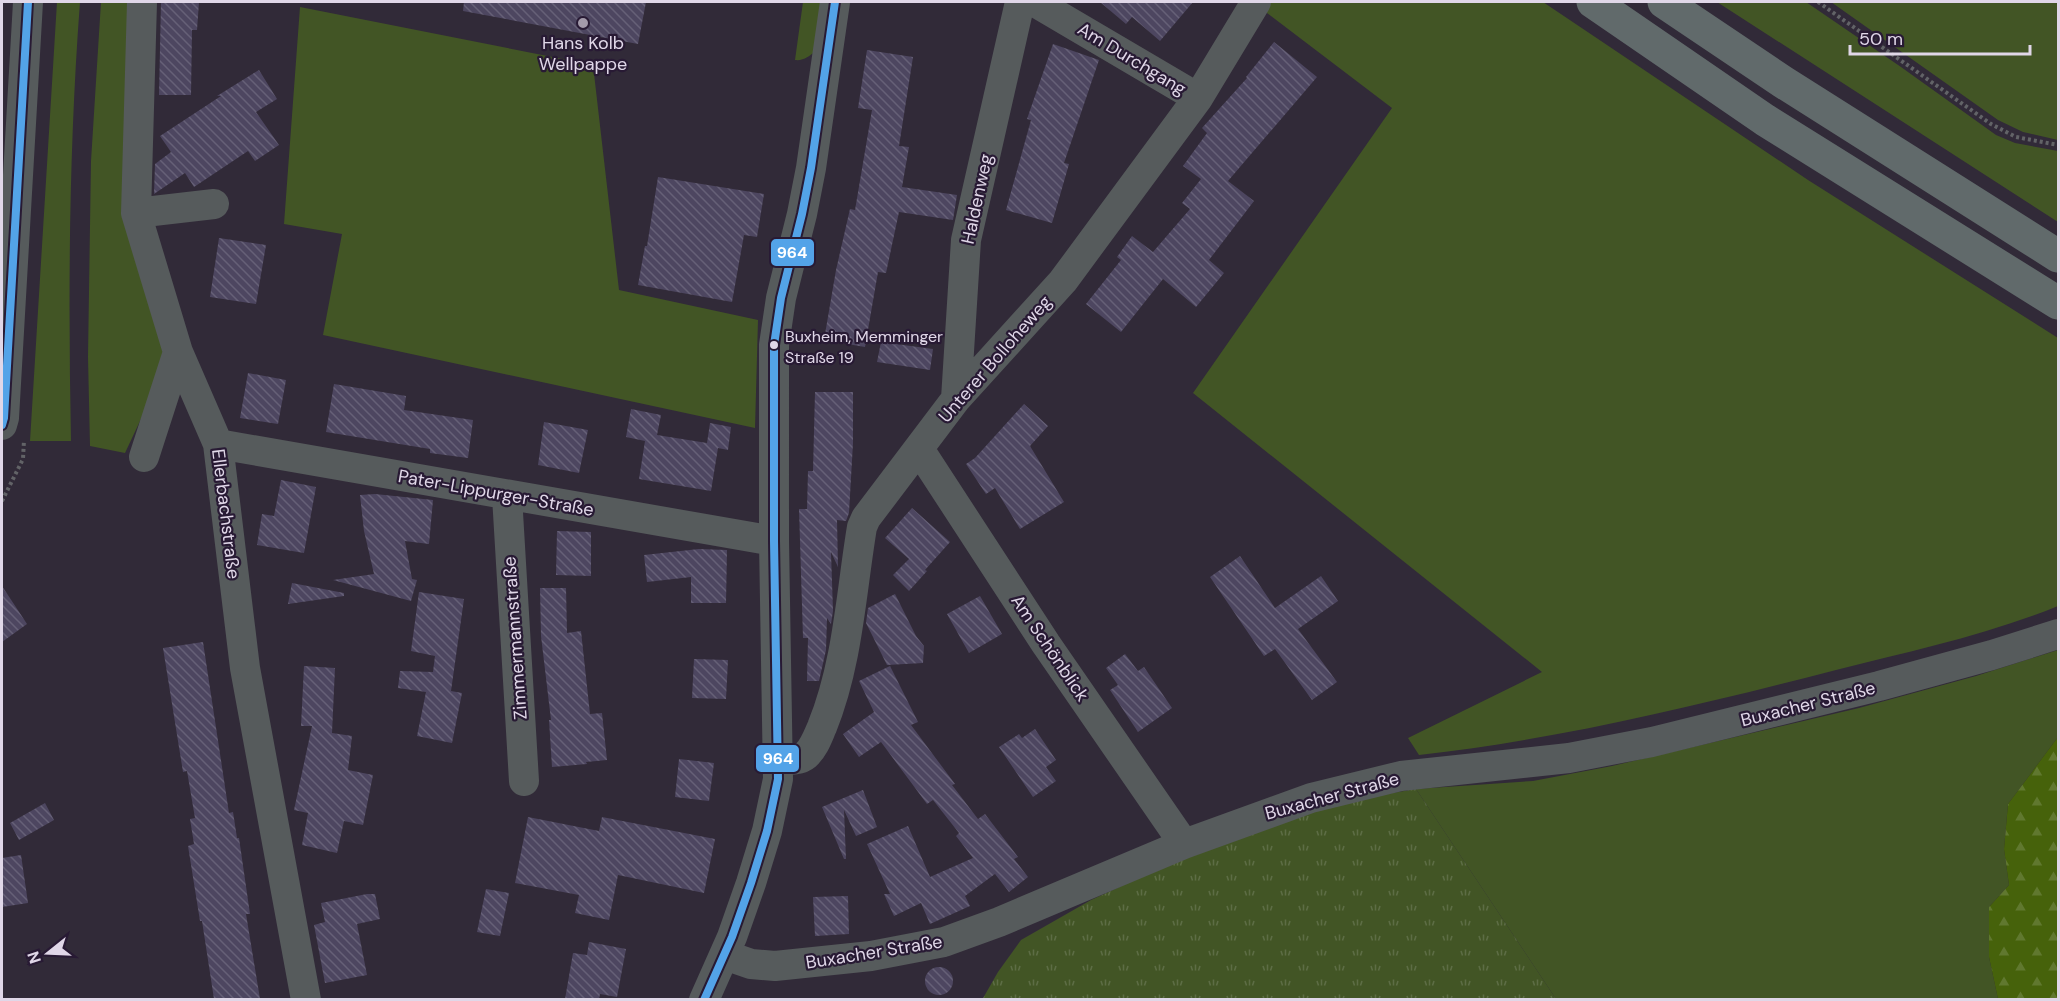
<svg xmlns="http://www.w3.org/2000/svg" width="2060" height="1001" font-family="'DM Sans',sans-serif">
<defs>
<pattern id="forest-firs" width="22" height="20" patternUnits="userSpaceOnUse" patternTransform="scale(1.5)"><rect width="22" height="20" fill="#46620b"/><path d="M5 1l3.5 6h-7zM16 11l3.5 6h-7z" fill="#60782f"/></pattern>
<pattern id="park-tufts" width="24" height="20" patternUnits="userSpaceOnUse" patternTransform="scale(1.5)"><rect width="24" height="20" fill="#425525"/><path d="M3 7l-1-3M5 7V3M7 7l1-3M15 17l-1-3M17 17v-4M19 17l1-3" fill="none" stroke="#5d6d45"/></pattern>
<pattern id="building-back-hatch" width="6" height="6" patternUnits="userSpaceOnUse" patternTransform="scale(1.5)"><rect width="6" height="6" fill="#4d4660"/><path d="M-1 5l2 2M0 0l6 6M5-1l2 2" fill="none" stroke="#666077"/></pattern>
</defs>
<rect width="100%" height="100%" fill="#312a38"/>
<path fill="#425525" d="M57,2H80C69,147 68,294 71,441H30Z
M101,2H135L131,48L170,357L125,453L90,446L88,357L91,161Z
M803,2H824L816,51C809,56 804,61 795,60Z
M1269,2H1543L1808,180L2058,338V606C1987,635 1911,651 1836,670C1699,705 1561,739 1419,755L1408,738L1542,672L1193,393L1392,108L1263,10Z
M1717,2H1806L1901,67L1996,135L2015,143L2058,151V222Z
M1831,2H2058V140L2023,132L1998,120Z
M300,7L593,65L619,290L758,320L755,428L323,335L342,234L284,224Z
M2058,650V737L2008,804L2004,849L2009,885L1989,907V957L1998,999H1556L1416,789L1533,781L1612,766L1859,708L1976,676Z"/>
<path fill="url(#forest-firs)" d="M2058,737V999H1998L1989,957V907L2009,885L2004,849L2008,804Z"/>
<path fill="url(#park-tufts)" d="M1416,789L1556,999L982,1000L998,972L1021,940L1091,900L1172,863L1290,818L1375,796Z"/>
<path fill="url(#building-back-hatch)" d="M161,2H199L197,30H192L191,95H159Z
M464,2H646L638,44L463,11Z
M1100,2H1193L1160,41L1132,17L1126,24Z
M1274,42L1317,77L1228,181L1254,201L1209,260L1224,273L1196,307L1163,279L1121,332L1086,304L1121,260L1117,257L1132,236L1153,252L1190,209L1182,203L1201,179L1183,166L1207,133L1202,128L1247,78L1246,77Z
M1053,44L1099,60L1064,163L1069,164L1052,223L1006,210L1031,120L1027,119Z
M867,50L913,57L899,146L909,147L902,187L957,195L953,220L899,212L886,273L878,272L865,347L824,340L836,270L850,209L855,210L872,110L858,108Z
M259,70L277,99L256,112L279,145L255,161L248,151L194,187L185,173L154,194L155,164L171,152L160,136L221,96H217Z
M658,177L764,194L757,237L744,235L732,302L638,285L645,246H647Z
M219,238L266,245L256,304L210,297Z
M881,342L933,349L930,370L877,362Z
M248,373L286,380L278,424L240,418Z
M334,384L406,396L404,410L473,420L468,458L430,453V449L326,432Z
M815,392H853V443L849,513L846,521L837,520L838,567L831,552L833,611L831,624L827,618L826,650L819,681H807L808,638H803L799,509H807L808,471H813Z
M1024,404L1048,426L1030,446L1064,502L1020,529L995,488L986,494L966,464L975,458Z
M631,409L661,415L657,435L707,443L710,423L731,427L728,450L718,448L711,491L639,479L645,441L626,437Z
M544,422L588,430L579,473L538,465Z
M281,480L316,487L304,553L257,545L262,514L274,516Z
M375,494L433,500L429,544L405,541L412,579L417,580L411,601L333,580L374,574L364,531L360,495Z
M912,508L950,542L925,570L927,571L909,591L893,575L909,559L885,538Z
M557,531L591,532V576L556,575Z
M699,549L727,550L726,603H691V577L647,582L644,555Z
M1240,556L1275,608L1321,576L1338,601L1298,629L1337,682L1312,700L1275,649L1264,656L1210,577Z
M292,583L344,593V596L288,604Z
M2,586L27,624L2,642Z
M540,588H566L567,633L581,631L590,714L602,713L607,760L586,762L587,764L552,767L549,720H551L541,636Z
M419,592L464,599L451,691L462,693L452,743L417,736L426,692L398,688L400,671L433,672L435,656L411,651Z
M895,594L916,636L924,646L923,663L887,665L866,623L868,608Z
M980,596L1002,634L969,653L947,614Z
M203,642L229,813L233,812L237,838H239L250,914H246L260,999H214L202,921H200L188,846L194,844L190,819L195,818L187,771L183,772L163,648Z
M1125,654L1138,671L1144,667L1172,708L1138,732L1110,690L1118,685L1106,668Z
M694,659L728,660L726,699L692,698Z
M304,666L335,668L332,733L352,736L348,770L373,775L363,825L344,821L337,853L302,845L308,813L294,810L312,726H301Z
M890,666L918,722L911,725L955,784L952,785L978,819L985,814L1018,857L1014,859L1028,877L1009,892L995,874L965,896L970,906L930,924L921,903L894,916L884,894H890L867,844L908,826L930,877L973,858L956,836L959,833L933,800L927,804L881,742L859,757L843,734L874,712L859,681Z
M1035,729L1056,760L1046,767L1056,781L1033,797L999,747L1019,734L1022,738Z
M679,759L714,763L709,801L675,797Z
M863,790L877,827L856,836L844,810L846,859H844L822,807Z
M45,803L54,820L19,840L10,823Z
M528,817L599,831L602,817L715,839L704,893L618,875L609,920L575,913L579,895L515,883Z
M21,855L28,903L2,907V858Z
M486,889L509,893L500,936L477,932Z
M367,894H375L380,919L357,924L367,975L325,983L314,925L325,922L321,903Z
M848,896L849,934L815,936L813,897Z
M589,942L626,949L617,997L600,994L599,999H565L573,953L587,955Z
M925 981a14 14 0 1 1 28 0a14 14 0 1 1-28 0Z"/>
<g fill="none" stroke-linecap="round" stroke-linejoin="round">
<path stroke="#626367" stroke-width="4" stroke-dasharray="3 3" stroke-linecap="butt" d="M1818,2L1991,124L2016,137L2058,145
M2,501L23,459L24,440"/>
<path stroke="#565b5c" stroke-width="30" d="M142,2L136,213L178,352L218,444L245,668L306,1000
M1035,2L1198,98
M136,213L214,204
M956,399L966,240L1020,2
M2,425L4,418L28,2
M218,444L774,541
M919,449L1046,644L1184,844
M144,457L178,352
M507,496L524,781
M779,760C788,760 799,761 806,755C814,748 818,736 822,727C848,663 851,593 862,527L866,518L956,399L1063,281L1198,98L1256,2
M725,955L751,964L775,966L871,956L944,942L999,922L1184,844L1311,798L1401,776L1569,758L1652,742L1879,686L1992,655L2058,634
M704,1000L732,937L751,883L767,831L778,779L774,541V345L781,298L802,214L811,168L835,2"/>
<path stroke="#616a6b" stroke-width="33" d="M1593,2L1765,120L2058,303
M1664,2L1783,82L2058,256"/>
<defs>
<path id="bus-1" d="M2,425L4,418L28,2
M704,1000L732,937L751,883L767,831L778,779L774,541V345L781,298L802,214L811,168L835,2"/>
</defs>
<use href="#bus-1" stroke="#281a34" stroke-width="12"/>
<use href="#bus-1" stroke="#53a3e8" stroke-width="8"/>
</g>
<circle fill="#a39aaa" stroke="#281a34" stroke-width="2" cx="583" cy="23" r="6"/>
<circle fill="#e0d7e8" stroke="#281a34" stroke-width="2" cx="774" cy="345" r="5"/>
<g text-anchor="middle" stroke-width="4.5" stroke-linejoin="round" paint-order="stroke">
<g font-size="16" fill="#e0d7e8" stroke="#281a34" text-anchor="start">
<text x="785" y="342">Buxheim, Memminger<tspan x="785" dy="21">Straße 19</tspan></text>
</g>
<g font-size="18" fill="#e0d7e8" stroke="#281a34">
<text x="583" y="49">Hans Kolb<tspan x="583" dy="21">Wellpappe</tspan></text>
</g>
<g font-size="18" fill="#e0d7e8" stroke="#281a34">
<text transform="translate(1132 59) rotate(31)" y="6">Am Durchgang</text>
<text transform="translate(977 199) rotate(-78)" y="6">Haldenweg</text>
<text transform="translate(995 359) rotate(-49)" y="6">Unterer Bolloheweg</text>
<text transform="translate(496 493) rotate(10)" y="6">Pater-Lippurger-Straße</text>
<text transform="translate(226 514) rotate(83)" y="6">Ellerbachstraße</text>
<text transform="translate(515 638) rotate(-94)" y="6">Zimmermannstraße</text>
<text transform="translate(1050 648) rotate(56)" y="6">Am Schönblick</text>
<text transform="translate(1808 704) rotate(-14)" y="6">Buxacher Straße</text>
<text transform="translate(1332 796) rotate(-15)" y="6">Buxacher Straße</text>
<text transform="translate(874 952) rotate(-9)" y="6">Buxacher Straße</text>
</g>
</g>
<g stroke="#281a34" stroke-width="2">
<rect x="770" y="238" width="45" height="29" rx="6" fill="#53a3e8"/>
<rect x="755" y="744" width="45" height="29" rx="6" fill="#53a3e8"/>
</g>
<g font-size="16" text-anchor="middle" font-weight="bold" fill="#fff">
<text x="792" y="258">964</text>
<text x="778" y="764">964</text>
</g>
<rect width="2060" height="1001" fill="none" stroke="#e0d7e8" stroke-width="6"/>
<g transform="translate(48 953) rotate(252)" stroke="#281a34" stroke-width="4.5" paint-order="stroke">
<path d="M0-4.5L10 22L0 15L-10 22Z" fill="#e0d7e8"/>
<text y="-9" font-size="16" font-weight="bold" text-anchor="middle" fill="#e0d7e8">N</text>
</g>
<path d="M1850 45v9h180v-9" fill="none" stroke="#e0d7e8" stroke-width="3"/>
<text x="1859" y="45" font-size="18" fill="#e0d7e8" stroke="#281a34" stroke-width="4.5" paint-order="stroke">50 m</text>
</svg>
